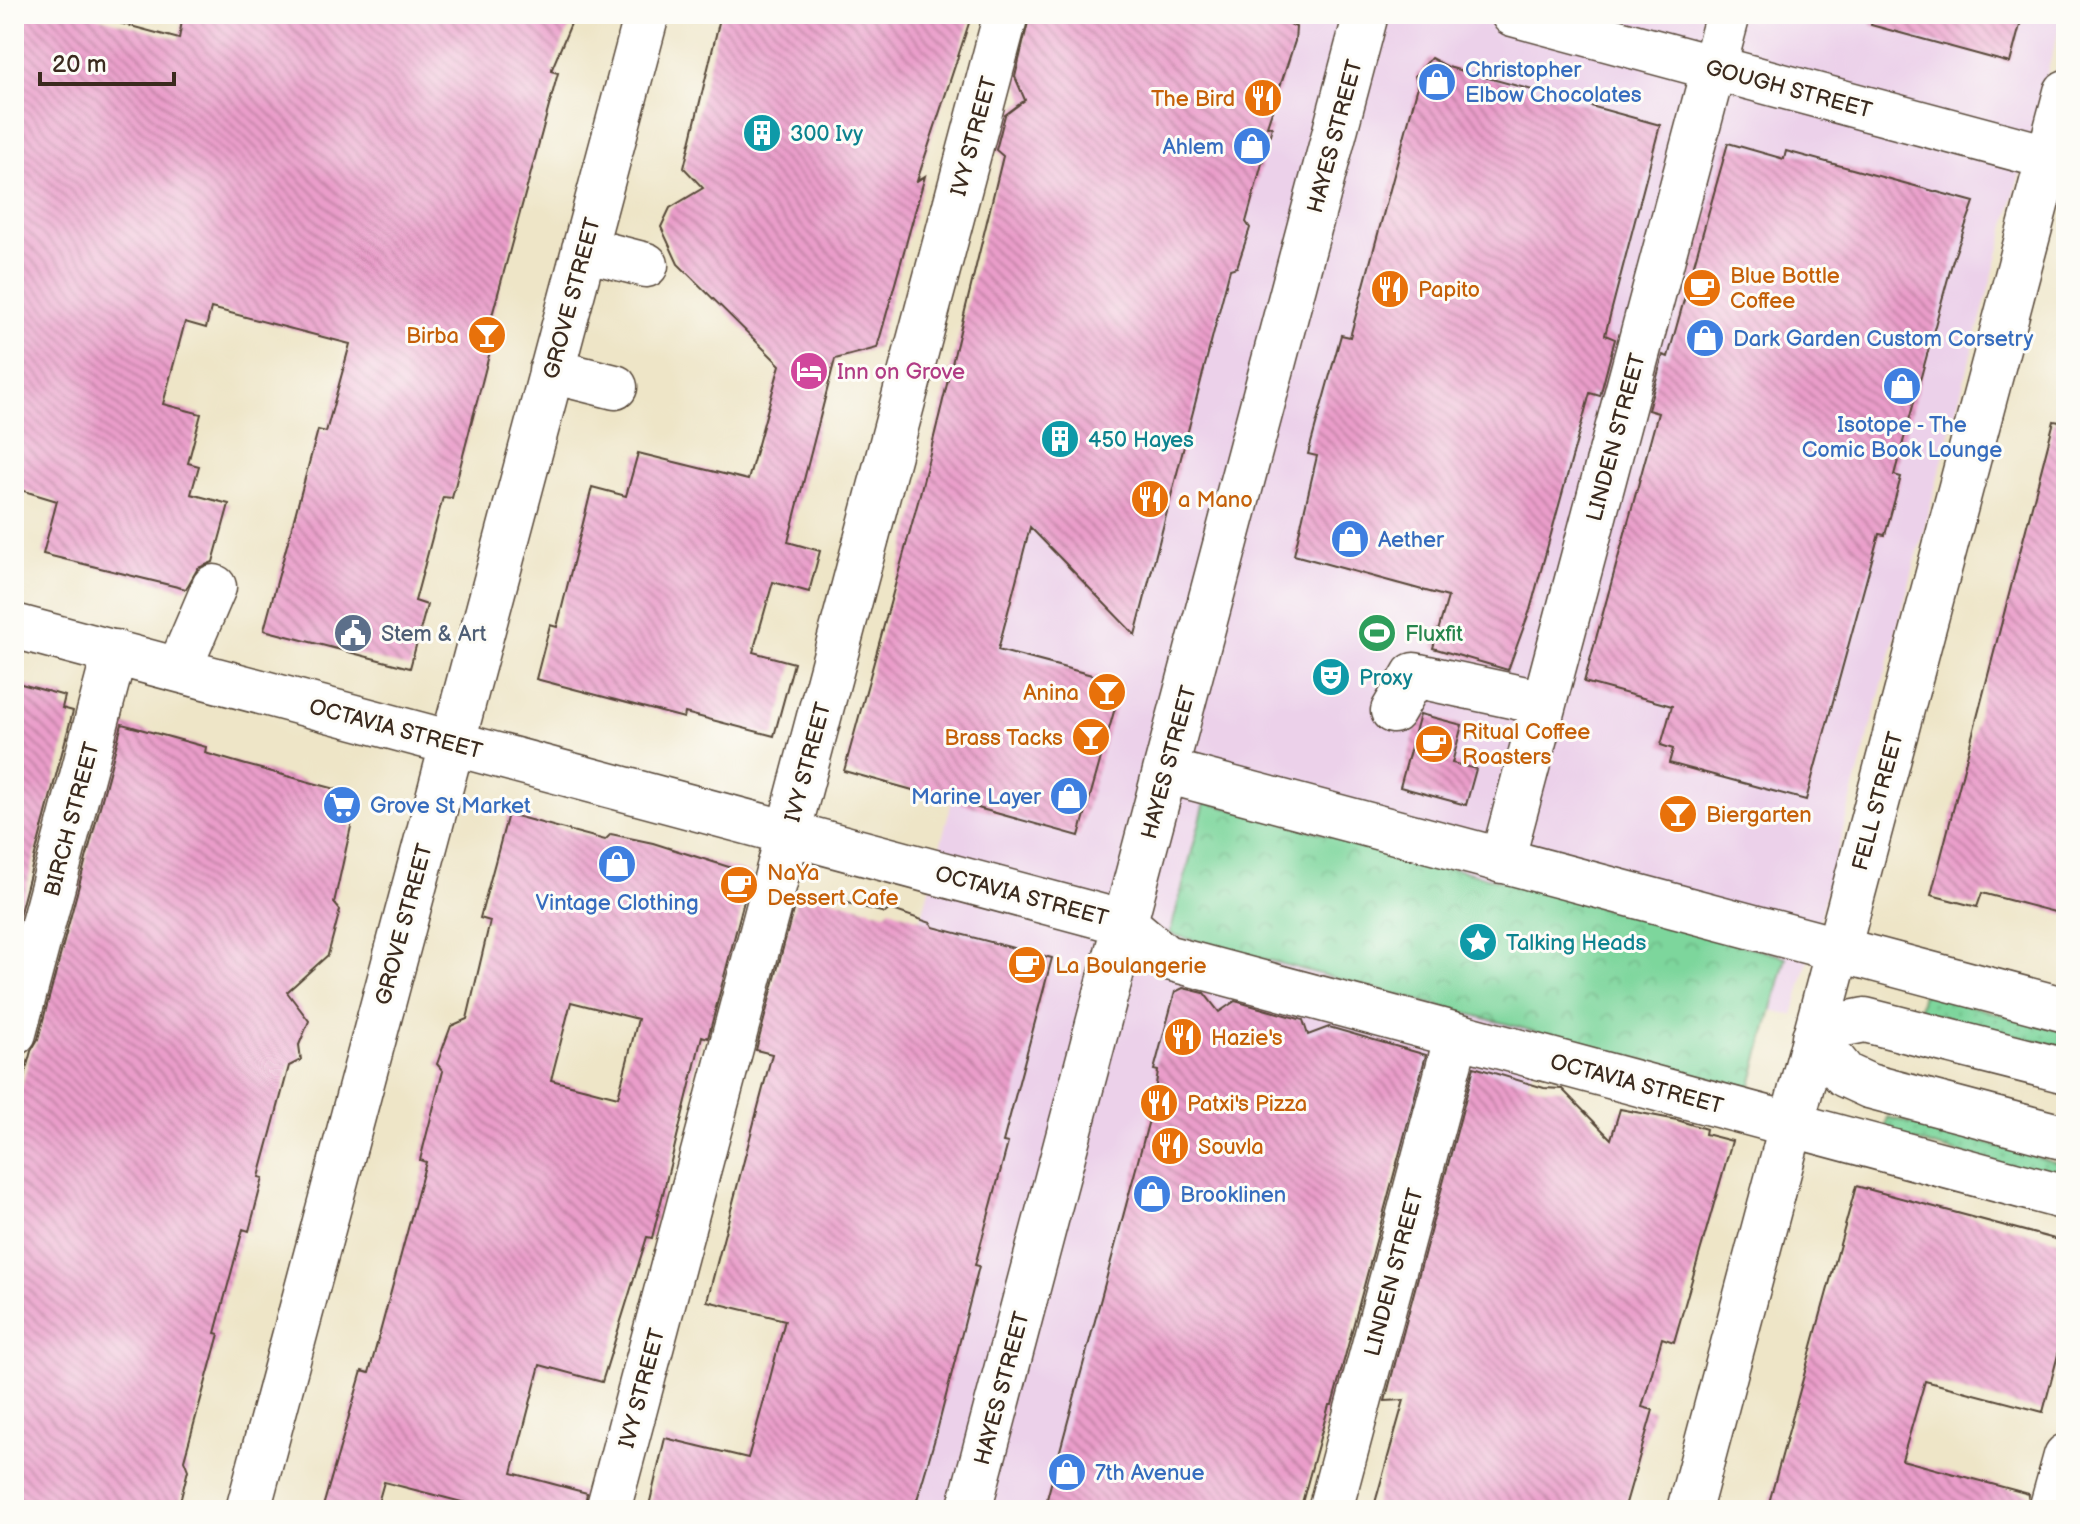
<svg xmlns="http://www.w3.org/2000/svg" width="2080" height="1524" font-family="'Balsamiq Sans',sans-serif">
<defs>
<pattern id="grass-dots" width="8" height="8" patternUnits="userSpaceOnUse" patternTransform="scale(2)"><rect width="8" height="8" fill="#7dd69c"/><path d="M2 2h.1M6 6h.1" fill="none" stroke="#6db886" stroke-width="1.8" stroke-linecap="round"/></pattern>
<pattern id="park-crowns" width="20" height="18" patternUnits="userSpaceOnUse" patternTransform="scale(2)"><rect width="20" height="18" fill="#7dd69c"/><path d="M2 6a3 3 0 1 1 6 0M12 15a3 3 0 1 1 6 0" fill="none" stroke="#6db886"/></pattern>
<pattern id="building-back-hatch" width="6" height="6" patternUnits="userSpaceOnUse" patternTransform="scale(2)"><rect width="6" height="6" fill="#ea9dca"/><path d="M-1 5l2 2M0 0l6 6M5-1l2 2" fill="none" stroke="#bf80a3"/></pattern>
</defs>
<rect width="100%" height="100%" fill="#fdfcf7"/>
<filter id="ink" filterUnits="userSpaceOnUse"><feTurbulence type="fractalNoise" baseFrequency=".0125" numOctaves="2"/><feDisplacementMap in="SourceGraphic" scale="16" xChannelSelector="R" yChannelSelector="G"/><feConvolveMatrix kernelMatrix="1 2 1 2 8 2 1 2 1" color-interpolation-filters="sRGB"/></filter>
<filter id="wash" filterUnits="userSpaceOnUse"><feTurbulence type="fractalNoise" baseFrequency=".006" numOctaves="4" result="noise"/><feDisplacementMap in="SourceGraphic" scale="32" xChannelSelector="R" yChannelSelector="G"/><feGaussianBlur stdDeviation="1.8" result="paint"/><feColorMatrix in="noise" values="0 0 0 0 0 0 0 0 0 0 0 0 0 0 0 0 0 1.4 0 .05"/><feComposite in="paint" operator="in"/></filter>
<g filter="url(#wash)">
<rect width="100%" height="100%" fill="#eee5c7"/>
<path fill="#ecd1ea" d="M1156,14H2063L1793,1015L1575,966L1492,1171L1301,1131L1201,1510H768Z"/>
<path fill="url(#grass-dots)" stroke="#5c805d" stroke-width="2" d="M1923,993L2066,1032V1049L1919,1010Z
M1888,1117L2066,1165V1181L1884,1133Z"/>
<path fill="url(#park-crowns)" stroke="#5c805d" stroke-width="2" d="M1205,802L1786,957L1750,1089L1170,934Z"/>
<g id="blocks">
<path fill="url(#building-back-hatch)" fill-rule="evenodd" d="M14,14H86L179,39L183,14H575L551,71L558,73L487,334L494,336L452,498L443,497L415,601L427,605L410,668L264,630L318,430L326,432L350,344L211,308L206,328L185,322L163,404L201,414L188,463L199,466L191,494L229,504L213,562L198,568L186,589L43,554L57,501L14,488Z
M721,14H972L917,181L925,176L877,348L835,359L788,542L820,551L809,592L773,582L753,652L794,663L774,736L685,713L684,718L536,679L550,625L557,627L592,487L626,496L638,453L748,480L780,365L678,264L661,227L670,208L703,188L684,168Z
M1030,14H1238L1265,22L1284,21L1296,27L1295,41L1267,126L1272,127L1246,222L1250,228L1237,267L1230,269L1135,635L1030,527L1010,604L998,650L1122,683L1079,836L844,771L919,498L1003,156L996,150L1005,115L1025,100L1015,77Z
M1873,14H2023L2010,63L1871,25Z
M1431,58L1448,67L1660,125L1605,335L1615,339L1600,396L1590,393L1530,610L1508,670L1433,648L1448,597L1294,555L1317,456L1308,454L1341,335L1350,337L1418,86L1415,76Z
M1728,143L1784,159L1786,151L1974,202L1953,260L1894,475L1901,477L1885,535L1879,534L1806,800L1669,763L1673,749L1661,745L1672,706L1584,682L1658,413L1648,410L1663,355L1668,357Z
M2054,421L2066,423V915L1982,893L1977,907L1931,895Z
M14,682L65,696L62,708L73,711L14,935Z
M1420,714L1462,725L1452,763L1476,769L1466,805L1400,787Z
M122,724L206,747L205,753L246,765L358,795L334,903L340,910L328,955L287,992L309,1021L299,1045L301,1060L289,1066L259,1177L263,1178L249,1231L243,1229L215,1333L219,1334L184,1460L188,1470L178,1510H14V1115L31,1051L38,1039Z
M508,814L605,840L611,834L653,843L751,874L708,1038L702,1036L652,1238L647,1237L602,1382L540,1365L512,1473L587,1493L584,1510H493L384,1482L376,1510H322L362,1371L369,1373L426,1162L420,1160L443,1071L437,1064L451,1026L467,1019L490,921L480,918ZM571,1002L638,1019L618,1097L551,1080Z
M817,895L885,913L890,909L931,923L933,927L1052,958L1003,1142L1008,1143L975,1265L979,1266L936,1435L914,1510H648L665,1438L748,1458L769,1382L785,1320L707,1301L772,1054L756,1050L796,899L815,901Z
M1183,988L1204,993L1219,1012L1235,1001L1303,1020L1308,1035L1329,1027L1426,1055L1332,1405H1329L1300,1510H1044L1153,1105L1158,1071L1154,1070L1171,1007L1175,992Z
M1474,1067L1544,1088L1562,1089L1611,1139L1620,1109L1677,1120L1706,1129L1705,1134L1732,1141L1674,1342L1662,1338L1642,1407L1653,1410L1624,1510H1373L1404,1400L1385,1401Z
M1856,1186L2066,1242V1324L2043,1412L1925,1381L1902,1460L2029,1494L2027,1510H1767Z"/>
</g>
</g>
<g filter="url(#ink)">
<use href="#blocks" fill-opacity="0" stroke="#564637" stroke-width="2"/>
<g fill="none" stroke-linecap="round" stroke-linejoin="round">
<defs>
<path id="minor" d="M584,249L646,265
M551,371L615,387
M14,626L1125,923L1165,957L2066,1198
M179,669L214,587
M1393,711L1414,675L1544,703
M1166,771L2066,1010
M1502,861L1728,14
M14,1033L115,652
M248,1510L647,14
M608,1510L1006,14
M969,1510L1366,14
M1330,1510L1457,1035
M2051,1510L2066,1456"/>
<path id="major" d="M1513,14L2066,162
M1814,1037L1845,1075L1869,1086L2066,1138
M1814,1037L1840,1025L1865,1020L2066,1071
M1689,1510L2066,92"/>
</defs>
<use href="#minor" stroke="#564637" stroke-width="47"/>
<use href="#major" stroke="#564637" stroke-width="47"/>
<use href="#minor" stroke="#fff" stroke-width="44"/>
<use href="#major" stroke="#fff" stroke-width="44"/>
</g>
</g>
<defs>
<symbol id="shop-disc" viewBox="-11 -11 22 22"><circle r="9.5" fill="#3f7fe0" stroke="#fdfcf7"/><path d="M-5-2.5h2.3a2.7 3.5 0 0 1 5.4 0H5L5.5 6h-11ZM-1.5-2.5h3a1.5 2.3 0 0 0-3 0Z" fill="#fff"/></symbol>
<symbol id="restaurant-disc" viewBox="-11 -11 22 22"><circle r="9.5" fill="#e8710a" stroke="#fdfcf7"/><path d="M-5-6h1v4h1v-4h1v4h1v-4h1v5L-1.5 .5V6h-2V.5L-5-1ZM5-6V6H3V1.5H1.5Q1.5-4 5-6Z" fill="#fff"/></symbol>
<symbol id="building-disc" viewBox="-11 -11 22 22"><circle r="9.5" fill="#0f9aa8" stroke="#fdfcf7"/><path d="M-4-6H4V6H1V3H-1V6H-4ZM-2.5-4.3h1.7v1.8h-1.7ZM.8-4.3h1.7v1.8H.8ZM-2.5-1h1.7V.8h-1.7ZM.8-1h1.7V.8H.8Z" fill="#fff"/></symbol>
<symbol id="cafe-disc" viewBox="-11 -11 22 22"><circle r="9.5" fill="#e8710a" stroke="#fdfcf7"/><path d="M-5.5-4.5H6V0H3Q3 3.5 0 3.5H-2.5Q-5.5 3.5-5.5 0ZM3-3.2v2h1.7v-2ZM-6 4.5H4V6H-6Z" fill="#fff"/></symbol>
<symbol id="bar-disc" viewBox="-11 -11 22 22"><circle r="9.5" fill="#e8710a" stroke="#fdfcf7"/><path d="M-6-5H6L.8 .8V4.5H3.5V6h-7V4.5H-.8V.8Z" fill="#fff"/></symbol>
<symbol id="hotel-disc" viewBox="-11 -11 22 22"><circle r="9.5" fill="#d1479c" stroke="#fdfcf7"/><path d="M-6-4.5h1.5V1H6V5H4.5V3h-9V5H-6ZM-4 0a1.8 1.8 0 1 1 3.6 0ZM.5 0V-2.5h3Q6-2.5 6 0Z" fill="#fff"/></symbol>
<symbol id="civic-disc" viewBox="-11 -11 22 22"><circle r="9.5" fill="#5c6f8a" stroke="#fdfcf7"/><path d="M-.6-6.5H3V-4.5H.6V-3L4-1V1h2V6H-6V1h2V-1L-.6-3ZM-1.2 2.5V6h2.4V2.5Z" fill="#fff"/></symbol>
<symbol id="stadium-disc" viewBox="-11 -11 22 22"><circle r="9.5" fill="#2e9e5b" stroke="#fdfcf7"/><path d="M0-5a6.5 5 0 1 0 0 10a6.5 5 0 1 0 0-10ZM-3.5-1.8h7v3.6h-7Z" fill="#fff"/></symbol>
<symbol id="theatre-disc" viewBox="-11 -11 22 22"><circle r="9.5" fill="#0f9aa8" stroke="#fdfcf7"/><path d="M-5-5.5Q0-4 5-5.5V0Q5 5 0 6Q-5 5-5 0ZM-3.3-2.5H-1v1.5H-3.3ZM1-2.5H3.3v1.5H1ZM-2.8 1Q0 5.5 2.8 1Z" fill="#fff"/></symbol>
<symbol id="supermarket-disc" viewBox="-11 -11 22 22"><circle r="9.5" fill="#3f7fe0" stroke="#fdfcf7"/><path d="M-6-5.5h2.5l.6 2H6L4.5 2H-2.5L-4.4-4H-6ZM-1.5 3.2a1.3 1.3 0 1 0 .1 0ZM3 3.2a1.3 1.3 0 1 0 .1 0Z" fill="#fff"/></symbol>
<symbol id="sight-disc" viewBox="-11 -11 22 22"><circle r="9.5" fill="#0f9aa8" stroke="#fdfcf7"/><path d="M0-6L1.8-2.2L6-1.7L2.9 1.2L3.7 5.4L0 3.3L-3.7 5.4L-2.9 1.2L-6-1.7L-1.8-2.2Z" fill="#fff"/></symbol>
</defs>
<g fill-rule="evenodd">
<use href="#shop-disc" x="1415" y="60" width="44" height="44"/>
<use href="#restaurant-disc" x="1241" y="76" width="44" height="44"/>
<use href="#building-disc" x="740" y="111" width="44" height="44"/>
<use href="#shop-disc" x="1230" y="124" width="44" height="44"/>
<use href="#cafe-disc" x="1680" y="266" width="44" height="44"/>
<use href="#restaurant-disc" x="1368" y="267" width="44" height="44"/>
<use href="#bar-disc" x="465" y="313" width="44" height="44"/>
<use href="#shop-disc" x="1683" y="316" width="44" height="44"/>
<use href="#hotel-disc" x="787" y="349" width="44" height="44"/>
<use href="#shop-disc" x="1880" y="364" width="44" height="44"/>
<use href="#building-disc" x="1038" y="417" width="44" height="44"/>
<use href="#restaurant-disc" x="1128" y="477" width="44" height="44"/>
<use href="#shop-disc" x="1328" y="517" width="44" height="44"/>
<use href="#civic-disc" x="331" y="611" width="44" height="44"/>
<use href="#stadium-disc" x="1355" y="611" width="44" height="44"/>
<use href="#theatre-disc" x="1309" y="655" width="44" height="44"/>
<use href="#bar-disc" x="1085" y="670" width="44" height="44"/>
<use href="#bar-disc" x="1069" y="715" width="44" height="44"/>
<use href="#cafe-disc" x="1412" y="722" width="44" height="44"/>
<use href="#shop-disc" x="1047" y="774" width="44" height="44"/>
<use href="#supermarket-disc" x="320" y="783" width="44" height="44"/>
<use href="#bar-disc" x="1656" y="792" width="44" height="44"/>
<use href="#shop-disc" x="595" y="842" width="44" height="44"/>
<use href="#cafe-disc" x="717" y="863" width="44" height="44"/>
<use href="#sight-disc" x="1456" y="920" width="44" height="44"/>
<use href="#cafe-disc" x="1005" y="943" width="44" height="44"/>
<use href="#restaurant-disc" x="1161" y="1015" width="44" height="44"/>
<use href="#restaurant-disc" x="1137" y="1081" width="44" height="44"/>
<use href="#restaurant-disc" x="1148" y="1124" width="44" height="44"/>
<use href="#shop-disc" x="1130" y="1172" width="44" height="44"/>
<use href="#shop-disc" x="1045" y="1450" width="44" height="44"/>
</g>
<g text-anchor="middle" stroke-width="6" stroke-linejoin="round" paint-order="stroke">
<g font-size="22" fill="#366cbe" stroke="#fdfcf7" text-anchor="start">
<text x="1465" y="77">Christopher<tspan x="1465" dy="25">Elbow Chocolates</tspan></text>
<text x="1224" y="154" text-anchor="end">Ahlem</text>
<text x="1733" y="346">Dark Garden Custom Corsetry</text>
<text x="1902" y="432" text-anchor="middle">Isotope - The<tspan x="1902" dy="25">Comic Book Lounge</tspan></text>
<text x="1378" y="547">Aether</text>
<text x="1041" y="804" text-anchor="end">Marine Layer</text>
<text x="370" y="813">Grove St Market</text>
<text x="617" y="910" text-anchor="middle">Vintage Clothing</text>
<text x="1180" y="1202">Brooklinen</text>
<text x="1095" y="1480">7th Avenue</text>
</g>
<g font-size="22" fill="#3b2a1e" stroke="#fdfcf7">
<text transform="translate(1789 88) rotate(15)" y="8">GOUGH STREET</text>
<text transform="translate(973 136) rotate(-75)" y="8">IVY STREET</text>
<text transform="translate(1334 136) rotate(-75)" y="8">HAYES STREET</text>
<text transform="translate(571 298) rotate(-75)" y="8">GROVE STREET</text>
<text transform="translate(1615 437) rotate(-75)" y="8">LINDEN STREET</text>
<text transform="translate(396 728) rotate(15)" y="8">OCTAVIA STREET</text>
<text transform="translate(807 762) rotate(-75)" y="8">IVY STREET</text>
<text transform="translate(1168 762) rotate(-75)" y="8">HAYES STREET</text>
<text transform="translate(1877 801) rotate(-75)" y="8">FELL STREET</text>
<text transform="translate(71 819) rotate(-75)" y="8">BIRCH STREET</text>
<text transform="translate(1022 895) rotate(15)" y="8">OCTAVIA STREET</text>
<text transform="translate(403 924) rotate(-75)" y="8">GROVE STREET</text>
<text transform="translate(1637 1083) rotate(15)" y="8">OCTAVIA STREET</text>
<text transform="translate(1393 1272) rotate(-75)" y="8">LINDEN STREET</text>
<text transform="translate(641 1388) rotate(-75)" y="8">IVY STREET</text>
<text transform="translate(1001 1388) rotate(-75)" y="8">HAYES STREET</text>
</g>
<g font-size="22" fill="#c56008" stroke="#fdfcf7" text-anchor="start">
<text x="1235" y="106" text-anchor="end">The Bird</text>
<text x="1730" y="283">Blue Bottle<tspan x="1730" dy="25">Coffee</tspan></text>
<text x="1418" y="297">Papito</text>
<text x="459" y="343" text-anchor="end">Birba</text>
<text x="1178" y="507">a Mano</text>
<text x="1079" y="700" text-anchor="end">Anina</text>
<text x="1462" y="739">Ritual Coffee<tspan x="1462" dy="25">Roasters</tspan></text>
<text x="1063" y="745" text-anchor="end">Brass Tacks</text>
<text x="1706" y="822">Biergarten</text>
<text x="767" y="880">NaYa<tspan x="767" dy="25">Dessert Cafe</tspan></text>
<text x="1055" y="973">La Boulangerie</text>
<text x="1211" y="1045">Hazie's</text>
<text x="1187" y="1111">Patxi's Pizza</text>
<text x="1198" y="1154">Souvla</text>
</g>
<g font-size="22" fill="#0d838f" stroke="#fdfcf7" text-anchor="start">
<text x="790" y="141">300 Ivy</text>
<text x="1088" y="447">450 Hayes</text>
<text x="1359" y="685">Proxy</text>
<text x="1506" y="950">Talking Heads</text>
</g>
<g font-size="22" fill="#b23c85" stroke="#fdfcf7" text-anchor="start">
<text x="837" y="379">Inn on Grove</text>
</g>
<g font-size="22" fill="#4e5e75" stroke="#fdfcf7" text-anchor="start">
<text x="381" y="641">Stem &amp; Art</text>
</g>
<g font-size="22" fill="#27864d" stroke="#fdfcf7" text-anchor="start">
<text x="1405" y="641">Fluxfit</text>
</g>
</g>
<rect width="2080" height="1524" fill="none" stroke="#fdfcf7" stroke-width="48"/>
<path d="M40 72v12h134v-12" fill="none" stroke="#3b2a1e" stroke-width="4"/>
<text x="52" y="72" font-size="24" fill="#3b2a1e" stroke="#fdfcf7" stroke-width="6" paint-order="stroke">20 m</text>
</svg>
